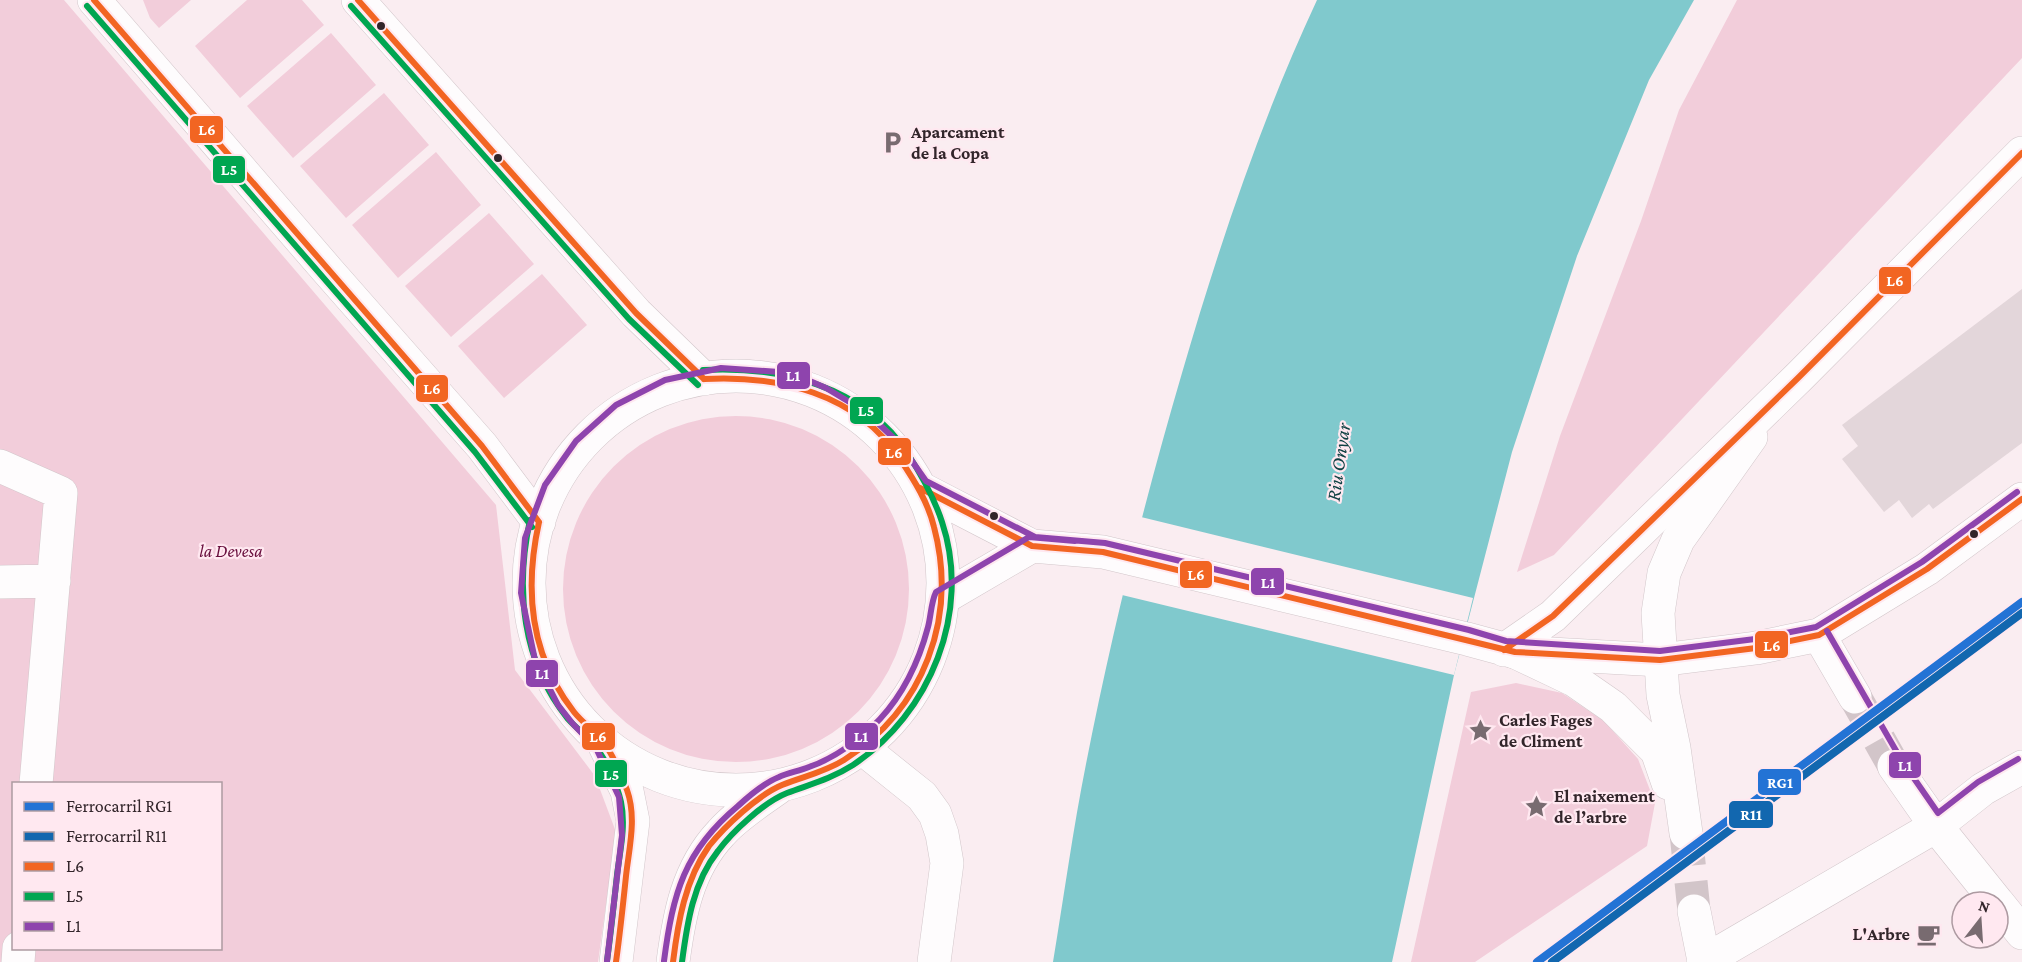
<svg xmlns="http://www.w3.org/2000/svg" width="2022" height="962" font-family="'Crimson Pro',serif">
<rect width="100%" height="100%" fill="#faedf1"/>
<path fill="#f2cdda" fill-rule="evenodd" d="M0,0H64L496,505L515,670L595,776L616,832L598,962H0ZM14,784H220V948H14Z
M143,0H191L159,28L150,18Z
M247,0H302L324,25L240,98L195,46Z
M1737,0H2022V58L1554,555L1517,572L1560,436L1641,221L1679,110Z
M331,33L376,85L293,158L247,106Z
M384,93L429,145L346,218L300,166Z
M436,152L481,205L398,278L352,225Z
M489,213L534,264L451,337L405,286Z
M542,274L587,325L504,398L458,346Z
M563 589a173 173 0 1 1 346 0a173 173 0 1 1-346 0Z
M1516,683L1562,693L1604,721L1638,759L1655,803L1647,846L1475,962H1411L1471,692Z"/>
<path fill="#80c9cd" d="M1317,0H1694L1649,80L1577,256L1512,452L1454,675L1392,962H1053C1064,896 1073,829 1086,764C1112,632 1144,502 1182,373C1219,246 1261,120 1317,0Z"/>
<path fill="#faedf1" d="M1141,517L1473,598L1454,675L1122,595Z"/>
<path fill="#e3d6da" d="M2022,289V443L1933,509L1929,504L1912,518L1899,500L1884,512L1842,459L1858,446L1842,425Z"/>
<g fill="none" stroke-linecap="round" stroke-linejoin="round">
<path stroke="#d2c5c9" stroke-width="33" stroke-dasharray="33 16" stroke-linecap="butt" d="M1855,697L1894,766
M1686,833L1694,911"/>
<defs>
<path id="street" d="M0,466L61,493L36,784
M0,582L54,581
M1819,635L1855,697
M1515,652L1574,680L1613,707L1657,751L1668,783
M862,748L922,796L935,814L942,834L947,863L934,962
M1894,766L1936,826L1997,902
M1686,833L1674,748L1663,695L1658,613L1664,573L1678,540L1751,437
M1998,903L2022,933
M1694,911L1704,961
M18,962L19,948
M1703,962L1936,826L1983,789L2022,767"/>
<path id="secondary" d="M94,0L328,271L482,446L539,522
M358,0L636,313L704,379
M529 583a207 207 0 1 1 414 0a207 207 0 1 1-414 0Z
M920,488L1032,546L1103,552L1467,639L1515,652L1660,660L1756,648L1819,635L1927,569L2022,499
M943,598L1032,546
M1504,650L1553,616L1799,377L2022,153
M603,742L627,791L633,821L616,962
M673,962C679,916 687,869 721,833C737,815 760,801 779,787"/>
</defs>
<use href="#street" stroke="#d2c6ca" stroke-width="34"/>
<use href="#secondary" stroke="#d2c6ca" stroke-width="34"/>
<use href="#street" stroke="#fefcfd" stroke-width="33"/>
<use href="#secondary" stroke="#fefcfd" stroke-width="33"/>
<defs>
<path id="bus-1" d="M94,0L482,446L539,522
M358,0L636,313L704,379
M920,488L1032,546L1103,552L1515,652L1660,660L1756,648L1819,635L1927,569L2022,499
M539,522C524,590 530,656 574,712C582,722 592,729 600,738C612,751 621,774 627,790C637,818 629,848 626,876C623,905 620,933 616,962
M1504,650L1553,616L1799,377L2022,153
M673,962C678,922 685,880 709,846C725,826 758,795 782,785C804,776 823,773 844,760C924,709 958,618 934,527C928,502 914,480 900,459C857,393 778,375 704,379"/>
<path id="bus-2" d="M87,6L475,452L532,527
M351,6L629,319L698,385
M530,520C515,589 522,662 568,719C576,728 586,735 594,745C606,759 617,784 621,802C626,826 620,851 617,875C614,903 611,932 607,961
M682,962C687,924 693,882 718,851C732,832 764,802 787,793C811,784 831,779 853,765C930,714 972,612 942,522C934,497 922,476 908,454C863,385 780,366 703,370"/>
<path id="bus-3" d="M1827,631L1902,761L1938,813L1978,782L2018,759
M607,961L622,835L619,797L596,748L573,724L558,705L535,660L521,593L525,538L545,485L576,441L616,405L665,380L721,368L779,372L803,378L826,388L866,412L900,444L926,481L1035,537L1105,543L1469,630L1506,641L1660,651L1755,639L1816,627L1922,562L2017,492
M664,961C673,893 684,851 738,806C750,795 764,783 779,777C788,773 799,771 809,767C835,758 861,739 880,719C904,693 919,661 928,627C931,616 931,602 936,592L1029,537L1075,541"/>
</defs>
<use href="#bus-1" stroke="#ffe8f0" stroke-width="10"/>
<use href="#bus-2" stroke="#ffe8f0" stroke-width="10"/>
<use href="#bus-3" stroke="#ffe8f0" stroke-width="10"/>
<use href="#bus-1" stroke="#f26522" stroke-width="6"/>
<use href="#bus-2" stroke="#00a651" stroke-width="6"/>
<use href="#bus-3" stroke="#8e44ad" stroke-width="6"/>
<defs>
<path id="rail-1" d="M1537,962L2022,602"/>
<path id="rail-2" d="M1552,962L2022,613"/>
</defs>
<use href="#rail-1" stroke="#ffe8f0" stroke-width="12"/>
<use href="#rail-2" stroke="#ffe8f0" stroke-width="12"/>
<use href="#rail-1" stroke="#2373d5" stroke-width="8"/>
<use href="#rail-2" stroke="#1267af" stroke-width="8"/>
</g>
<defs>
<symbol id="parking-bare" viewBox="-9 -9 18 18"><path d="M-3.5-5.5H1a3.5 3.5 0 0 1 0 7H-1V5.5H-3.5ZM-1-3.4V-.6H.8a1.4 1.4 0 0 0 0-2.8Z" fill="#786b70" stroke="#ffe8f0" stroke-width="2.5" paint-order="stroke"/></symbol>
<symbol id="sight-bare" viewBox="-9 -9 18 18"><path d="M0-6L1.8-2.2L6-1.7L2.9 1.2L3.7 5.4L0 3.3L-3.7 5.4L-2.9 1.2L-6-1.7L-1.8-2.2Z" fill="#786b70" stroke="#ffe8f0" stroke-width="2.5" paint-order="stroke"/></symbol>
<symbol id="cafe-bare" viewBox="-9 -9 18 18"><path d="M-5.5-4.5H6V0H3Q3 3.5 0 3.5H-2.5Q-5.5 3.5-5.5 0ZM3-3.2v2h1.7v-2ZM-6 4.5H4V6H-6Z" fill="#786b70" stroke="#ffe8f0" stroke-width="2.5" paint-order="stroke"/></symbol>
</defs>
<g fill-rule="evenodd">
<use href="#parking-bare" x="876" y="126" width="33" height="33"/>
<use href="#sight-bare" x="1464" y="714" width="33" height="33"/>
<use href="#sight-bare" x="1520" y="790" width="33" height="33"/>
<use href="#cafe-bare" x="1912" y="918" width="33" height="33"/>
</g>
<g fill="#32252a" stroke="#ffe8f0" stroke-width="2">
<circle cx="381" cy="26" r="5"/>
<circle cx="498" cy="158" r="5"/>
<circle cx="994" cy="516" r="5"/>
<circle cx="1974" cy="534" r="5"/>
</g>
<g text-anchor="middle" stroke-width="4.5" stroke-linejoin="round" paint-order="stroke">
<g font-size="18" font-weight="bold" fill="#32252a" stroke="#ffe8f0" text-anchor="start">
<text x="911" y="138">Aparcament<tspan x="911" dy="21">de la Copa</tspan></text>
<text x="1499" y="726">Carles Fages<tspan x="1499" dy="21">de Climent</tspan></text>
<text x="1554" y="802">El naixement<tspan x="1554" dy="21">de l’arbre</tspan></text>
<text x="1910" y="940" text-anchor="end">L'Arbre</text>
</g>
<g font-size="18" font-style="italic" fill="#680d3c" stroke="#ffe8f0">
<text x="231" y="557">la Devesa</text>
</g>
<g font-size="20" font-style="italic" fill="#0f4143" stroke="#ffe8f0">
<text transform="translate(1338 462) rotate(-82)" y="7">Riu Onyar</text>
</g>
</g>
<g stroke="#ffe8f0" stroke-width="2">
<rect x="189" y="115" width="35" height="29" rx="6" fill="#f26522"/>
<rect x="212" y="155" width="34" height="29" rx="6" fill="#00a651"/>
<rect x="1878" y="266" width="34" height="29" rx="6" fill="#f26522"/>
<rect x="776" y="361" width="35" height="29" rx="6" fill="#8e44ad"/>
<rect x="415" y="374" width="34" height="29" rx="6" fill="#f26522"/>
<rect x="849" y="396" width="35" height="29" rx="6" fill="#00a651"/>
<rect x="877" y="437" width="35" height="29" rx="6" fill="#f26522"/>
<rect x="1179" y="560" width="34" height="29" rx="6" fill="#f26522"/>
<rect x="1250" y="567" width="35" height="29" rx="6" fill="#8e44ad"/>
<rect x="1754" y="630" width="35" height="29" rx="6" fill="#f26522"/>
<rect x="525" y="659" width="34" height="29" rx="6" fill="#8e44ad"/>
<rect x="844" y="722" width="35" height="29" rx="6" fill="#8e44ad"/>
<rect x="581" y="722" width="35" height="29" rx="6" fill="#f26522"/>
<rect x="1888" y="751" width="34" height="28" rx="6" fill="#8e44ad"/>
<rect x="594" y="759" width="34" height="29" rx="6" fill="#00a651"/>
<rect x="1757" y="768" width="45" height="28" rx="6" fill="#2373d5"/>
<rect x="1728" y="800" width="46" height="29" rx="6" fill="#1267af"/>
</g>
<g font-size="16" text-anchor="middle" font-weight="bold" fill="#fff">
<text x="207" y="135">L6</text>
<text x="229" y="175">L5</text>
<text x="1895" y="286">L6</text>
<text x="793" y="381">L1</text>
<text x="432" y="394">L6</text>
<text x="866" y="416">L5</text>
<text x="894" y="458">L6</text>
<text x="1196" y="580">L6</text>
<text x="1268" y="588">L1</text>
<text x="1772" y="651">L6</text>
<text x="542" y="679">L1</text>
<text x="861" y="742">L1</text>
<text x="598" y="742">L6</text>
<text x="1905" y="771">L1</text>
<text x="611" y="780">L5</text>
<text x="1780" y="788">RG1</text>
<text x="1751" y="820">R11</text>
</g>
<rect x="12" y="782" width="210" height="168" fill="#ffe8f0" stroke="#ad9aa1" stroke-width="1.5"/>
<rect x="24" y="802" width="30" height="9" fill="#2373d5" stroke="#ad9aa1" stroke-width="1.5"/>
<text x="66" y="812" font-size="18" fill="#32252a">Ferrocarril RG1</text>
<rect x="24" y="832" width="30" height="9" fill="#1267af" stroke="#ad9aa1" stroke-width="1.5"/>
<text x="66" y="842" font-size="18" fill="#32252a">Ferrocarril R11</text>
<rect x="24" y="862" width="30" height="9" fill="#f26522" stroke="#ad9aa1" stroke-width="1.5"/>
<text x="66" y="872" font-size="18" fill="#32252a">L6</text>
<rect x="24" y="892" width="30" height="9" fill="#00a651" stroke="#ad9aa1" stroke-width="1.5"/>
<text x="66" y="902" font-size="18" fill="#32252a">L5</text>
<rect x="24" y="922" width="30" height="9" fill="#8e44ad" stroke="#ad9aa1" stroke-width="1.5"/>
<text x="66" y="932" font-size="18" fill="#32252a">L1</text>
<g transform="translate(1980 920) rotate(17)"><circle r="28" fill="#ffe8f0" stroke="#ad9aa1" stroke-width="1.5"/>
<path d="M0-4.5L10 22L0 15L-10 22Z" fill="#786b70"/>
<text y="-9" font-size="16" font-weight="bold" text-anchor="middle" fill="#32252a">N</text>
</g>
</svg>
